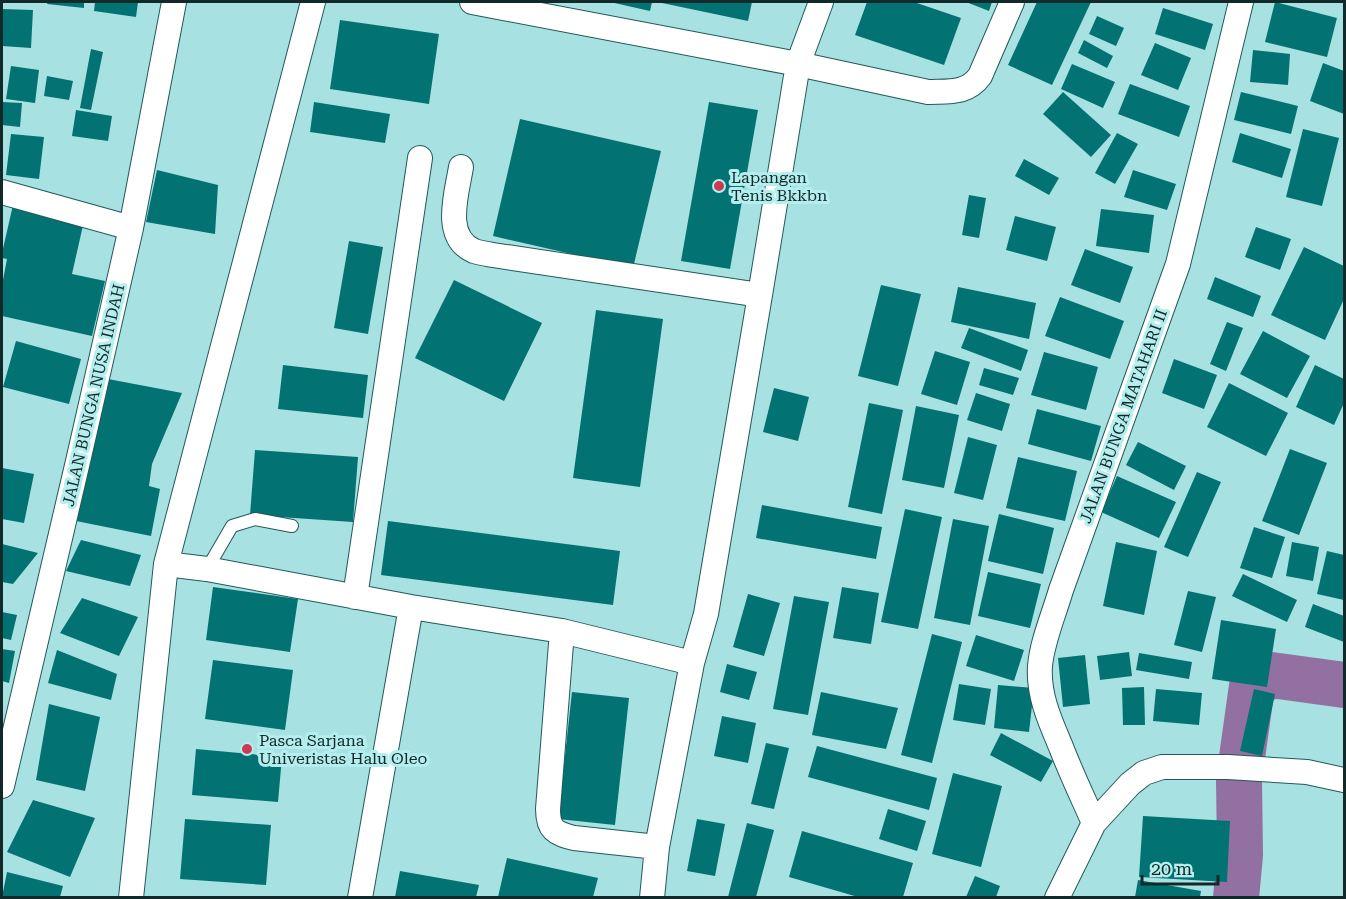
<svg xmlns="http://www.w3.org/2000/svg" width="1346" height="899" font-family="'Roboto Serif',serif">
<rect width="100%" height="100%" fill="#a8e1e1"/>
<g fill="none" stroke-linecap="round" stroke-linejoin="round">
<path stroke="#9370a2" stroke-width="46" d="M1236,898L1240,855L1239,779L1252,686L1271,675L1344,685"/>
</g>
<path fill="#037273" d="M48,2H84V8L47,4Z
M95,2H138L136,17L94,11Z
M610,2H652L650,11Z
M663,2H752L748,21L662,3Z
M867,2H914L961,18L944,65L855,35Z
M966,2H992L989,11Z
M1037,2H1091L1052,85L1008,65Z
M1275,2L1337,18L1327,57L1265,42Z
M1163,8L1213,24L1205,50L1155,34Z
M2,9L33,10L31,48L2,46Z
M1097,16L1124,28L1116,46L1089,34Z
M340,20L439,34L429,104L330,89Z
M1084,40L1113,56L1107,68L1078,53Z
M1155,43L1191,58L1178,90L1141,75Z
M91,49L103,52L91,110L80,108Z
M1253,50L1290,54L1288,85L1250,82Z
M1323,63L1344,71V114L1310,101Z
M1072,64L1115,82L1103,108L1061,89Z
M11,66L39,70L35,103L6,99Z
M47,76L73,81L69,100L44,96Z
M1130,84L1190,106L1179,137L1118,114Z
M1063,92L1111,135L1091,157L1043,114Z
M1241,92L1298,106L1291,134L1234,120Z
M2,102L22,103L20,127L2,125Z
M314,102L390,114L385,143L310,132Z
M709,102L758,110L730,269L681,261Z
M76,110L112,116L108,141L72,136Z
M520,119L661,151L633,268L493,236Z
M1303,129L1339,138L1322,206L1286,197Z
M1117,133L1138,144L1115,184L1095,173Z
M1240,133L1291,149L1282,178L1232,162Z
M11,134L44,137L39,179L6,175Z
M1024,159L1059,178L1049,195L1015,176Z
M157,170L218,185L215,234L146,222Z
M1133,170L1176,184L1167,210L1124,197Z
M969,195L986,198L979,238L962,235Z
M13,205L84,221L72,274L105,281L92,336L2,316V285L7,259L2,258V253Z
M1101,209L1154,215L1149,253L1096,246Z
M1015,216L1056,227L1047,261L1006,250Z
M1256,227L1291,239L1280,270L1245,257Z
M349,241L383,247L368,334L334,328Z
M1304,247L1344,266V299L1325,340L1271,315Z
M1085,249L1133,267L1120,303L1071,285Z
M1215,277L1261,296L1253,317L1207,299Z
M454,280L542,323L504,401L415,358Z
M881,285L921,294L898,386L858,376Z
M958,287L1036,303L1029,339L951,322Z
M1060,297L1124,321L1110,359L1045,336Z
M596,310L663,319L640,487L573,478Z
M1227,322L1243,328L1226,371L1210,364Z
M969,328L1028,350L1021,371L961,348Z
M1263,331L1310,356L1287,398L1240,374Z
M16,341L81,359L69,404L3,387Z
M935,351L970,362L957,405L921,394Z
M1044,352L1098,367L1086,410L1031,395Z
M1174,359L1217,375L1204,409L1162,393Z
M283,365L368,375L363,418L278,409Z
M1315,365L1344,379V403L1334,425L1296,407Z
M984,368L1019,378L1013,395L979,385Z
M108,379L182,393L152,464L149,486L160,489L151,536L76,521Z
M1229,383L1288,413L1266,456L1207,427Z
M774,388L809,397L798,441L763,432Z
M976,393L1010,404L1002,431L967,420Z
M869,403L903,410L882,514L848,507Z
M916,406L959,415L944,488L902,480Z
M1037,409L1101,426L1091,461L1028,444Z
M968,437L997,445L983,500L954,493Z
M1138,442L1186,466L1174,490L1126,465Z
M1290,449L1327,463L1299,535L1262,521Z
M255,450L358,457L353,522L250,515Z
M1018,457L1077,471L1065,521L1006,508Z
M2,468L34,474L24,523L2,519Z
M1197,472L1221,482L1188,557L1164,547Z
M1117,476L1176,502L1159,538L1101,512Z
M762,505L882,527L876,559L756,538Z
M905,509L942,517L918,629L881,622Z
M999,514L1054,528L1043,574L988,561Z
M953,519L989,526L970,625L934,618Z
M388,521L620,551L613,605L381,575Z
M1254,527L1285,537L1272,578L1240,568Z
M81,540L141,555L130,586L66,571Z
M1116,542L1157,551L1144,615L1103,606Z
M1292,542L1319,547L1313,581L1286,576Z
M2,544L38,553L13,584L2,582Z
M1327,551L1344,555V600L1317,594Z
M988,572L1041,584L1030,628L978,616Z
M1243,574L1297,600L1287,622L1232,596Z
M213,587L298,599L290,652L206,640Z
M842,587L879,593L871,644L833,638Z
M1188,591L1216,597L1202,652L1174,645Z
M748,594L780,603L764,656L733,647Z
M794,596L829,602L808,715L773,709Z
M82,598L138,617L119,656L60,633Z
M1313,604L1344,616V642L1305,627Z
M2,612L17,615L11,640L2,638Z
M1221,620L1276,629L1267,687L1212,679Z
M932,634L962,642L932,763L901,755Z
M976,635L1024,650L1014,681L966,666Z
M2,649L15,651L9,683L2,681Z
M57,650L117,674L111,700L48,683Z
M1129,652L1132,676L1100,680L1097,656Z
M1139,653L1192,662L1189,679L1136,670Z
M1085,655L1090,704L1063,707L1058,658Z
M213,660L293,670L285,730L205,719Z
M727,664L757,672L749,700L720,692Z
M959,684L991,689L985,725L953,720Z
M998,685L1034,688L1029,732L994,728Z
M1144,687L1145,725H1123L1122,688Z
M1156,689L1202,693L1199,725L1153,721Z
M1254,689L1275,694L1262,756L1240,751Z
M572,692L629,698L615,825L558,819Z
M821,692L898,708L886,749L812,735Z
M49,704L100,717L85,791L36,780Z
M722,716L756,723L748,763L714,756Z
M1001,733L1053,761L1041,782L990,755Z
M766,743L789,748L774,809L751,804Z
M817,746L937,778L929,810L808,777Z
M196,749L282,757L278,802L192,795Z
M953,773L1002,786L981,867L932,854Z
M33,800L95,818L70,877L7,852Z
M888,809L926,821L917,851L879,839Z
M1143,816L1230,821L1227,882L1139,877Z
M185,819L271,825L266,885L180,879Z
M697,819L725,824L715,876L687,871Z
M747,823L774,830L756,897H728Z
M802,831L913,863L903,897H858L789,877Z
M507,858L598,878L593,897H498Z
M400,871L479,885L476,897H395Z
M7,872L63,886L60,897H2Z
M975,876L1000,886L996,897H966Z
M1138,880L1201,891L1200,897H1135Z"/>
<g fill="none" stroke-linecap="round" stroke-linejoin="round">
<defs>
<path id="service" d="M207,569L232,526L255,519L292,526"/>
<path id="minor" d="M472,2L798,64L928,92C949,91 967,94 980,76L1012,2
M461,167C457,193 442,237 474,251C480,253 487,254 493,255L760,295
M2,192L131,228
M166,564L207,569L411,607L562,631L692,663
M355,597L420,158
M562,631L548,809C548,830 555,833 574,838L657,847
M2,786L79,457L131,228L174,2
M1094,823C1083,798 1071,773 1061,747C1050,721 1038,695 1040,666C1042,642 1054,614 1061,590L1178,264L1241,2
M131,898L166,564L313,2
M360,898L411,607
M652,898L657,847L692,663L706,614L760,295L798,64L821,2
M1057,898L1094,823L1130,784L1144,773L1162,767H1228L1307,772L1344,780"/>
</defs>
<use href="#service" stroke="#215959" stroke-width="14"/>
<use href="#minor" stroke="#215959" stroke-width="26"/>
<use href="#service" stroke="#fff" stroke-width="12"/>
<use href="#minor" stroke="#fff" stroke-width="24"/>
</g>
<g fill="#ca3a52" stroke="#b5eeee" stroke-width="2">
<circle cx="719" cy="186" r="6"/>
<circle cx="247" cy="749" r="6"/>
</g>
<g text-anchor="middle" stroke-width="6" stroke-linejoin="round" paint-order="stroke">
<g font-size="16" fill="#122929" stroke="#b5eeee" text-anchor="start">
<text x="731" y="183">Lapangan<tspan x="731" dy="18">Tenis Bkkbn</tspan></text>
<text x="259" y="746">Pasca Sarjana<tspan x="259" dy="18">Univeristas Halu Oleo</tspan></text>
</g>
<g font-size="16" fill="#122929" stroke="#b5eeee">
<text transform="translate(93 395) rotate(-77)" y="6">JALAN BUNGA NUSA INDAH</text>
<text transform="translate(1123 416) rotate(-70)" y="6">JALAN BUNGA MATAHARI II</text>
</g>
</g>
<rect width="1346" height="899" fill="none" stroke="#122929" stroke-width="6"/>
<path d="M1142 875v9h76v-9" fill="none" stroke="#122929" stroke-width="3"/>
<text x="1151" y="875" font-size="18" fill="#122929" stroke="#b5eeee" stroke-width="4.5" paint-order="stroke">20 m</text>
</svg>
